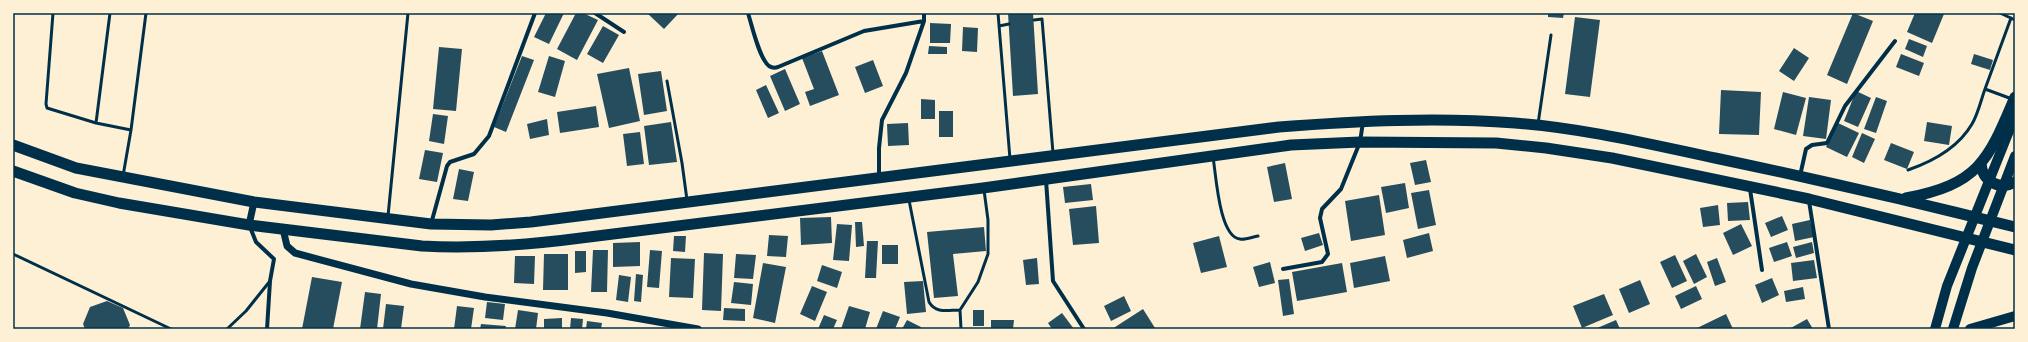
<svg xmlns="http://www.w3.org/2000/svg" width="2028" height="342" font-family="'Exo 2',sans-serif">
<rect width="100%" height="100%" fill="#fdf0d5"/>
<path fill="#264d5e" d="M546,13H564L549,44L534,37Z
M576,13H583L598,20L577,60L557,49Z
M647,13H679L664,29Z
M1008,13H1033L1038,94L1013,96Z
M1548,13H1564L1563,18L1548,17Z
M1853,13L1873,21L1847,84L1827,75Z
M1915,13L1944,14L1932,43L1907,32Z
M1575,17L1600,20L1590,97L1565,94Z
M930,23L951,24L950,43H930Z
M603,26L619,35L603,63L587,54Z
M963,27L978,28L977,52L962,51Z
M1909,39L1927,46L1923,57L1905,49Z
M929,46L947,47V54H928Z
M439,47L462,49L456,111L433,109Z
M1794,48L1809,58L1794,81L1779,71Z
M822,51L839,95L810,106L805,92L814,89L802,58Z
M1901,54L1924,63L1919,76L1896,67Z
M1974,54L1993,60L1990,70L1971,64Z
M522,56L534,60L506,132L494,127Z
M549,56L565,61L555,97L538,92Z
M873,60L883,86L865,93L855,67Z
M629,68L640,121L609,128L597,74Z
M785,69L800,104L785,111L770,76Z
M661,71L667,111L644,115L638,74Z
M766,85L779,113L768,118L756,90Z
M1721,90L1761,92L1759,135L1719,134Z
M1856,91L1871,98L1858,127L1844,121Z
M1783,92L1806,98L1796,135L1774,129Z
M1809,97L1831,100L1826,139L1803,136Z
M1876,97L1887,101L1876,133L1864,129Z
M921,99L935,100V119H921Z
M596,106L599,127L560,133L557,112Z
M939,111H953V137H939Z
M433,114L448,116L444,144L429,141Z
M547,119L549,135L530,139L527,124Z
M671,122L677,162L649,165L644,126Z
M1927,122L1952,126L1949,145L1924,141Z
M908,123L909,145L888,146L887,124Z
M1838,123L1859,133L1847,157L1826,147Z
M640,132L644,164L627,166L623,134Z
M1862,133L1875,139L1864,163L1852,157Z
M1891,143L1914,152L1907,169L1884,160Z
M425,150L443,153L437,182L419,179Z
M1426,160L1431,182L1415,185L1410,163Z
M1285,163L1292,199L1274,202L1267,167Z
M459,169L474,172L468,201L453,199Z
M1405,183L1409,208L1386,213L1381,187Z
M1091,184L1093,200L1065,203L1063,187Z
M1429,190L1436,225L1418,229L1411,193Z
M1379,195L1385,235L1351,241L1345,201Z
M1748,202L1750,220L1728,221L1727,203Z
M1718,205L1720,225L1703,227L1700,208Z
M1096,206L1099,243L1073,245L1069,209Z
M1782,216L1788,230L1771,237L1765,223Z
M831,217L832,243L801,245L800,218Z
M1810,220L1814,237L1795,241L1792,224Z
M855,222H862L864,246L856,247Z
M837,224L852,225L849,261L833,260Z
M1741,224L1752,246L1733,255L1723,233Z
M984,227L986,251L953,254L958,296L934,298L927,232Z
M1319,233L1323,245L1305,251L1301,238Z
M1429,233L1433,251L1407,258L1403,240Z
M769,235L788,236L786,257L767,256Z
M674,236H686L685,252L673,251Z
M1219,236L1227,267L1201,273L1193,243Z
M867,241H878L876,278H865Z
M640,242V266L613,267V243Z
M1787,242L1792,256L1774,262L1769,248Z
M1812,242L1814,253L1796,258L1793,247Z
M882,245H898V264H882Z
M593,250H608L607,292H591Z
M650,250L662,251L659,288L647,287Z
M575,251H586V272L575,273Z
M704,253L723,254L721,311L702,310Z
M544,254H568V290H543Z
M736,254L756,255L753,279L734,278Z
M1696,254L1707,277L1694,284L1683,261Z
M1675,255L1687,281L1672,288L1660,262Z
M515,256H535L534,284L514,283Z
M1385,256L1390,281L1354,288L1350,263Z
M671,258L695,259L693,298L669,297Z
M1037,258L1039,284L1026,285L1023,260Z
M1717,258L1726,282L1715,286L1707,262Z
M1814,260L1817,278L1793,281L1791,263Z
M1270,262L1275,283L1259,287L1253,267Z
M763,263L786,267L775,323L753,318Z
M1342,263L1347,292L1297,301L1292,272Z
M822,265L842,272L837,288L817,281Z
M636,274L643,275L641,302L634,301Z
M619,275L631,277L628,302L616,300Z
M312,277L342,282L333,329H302Z
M1772,278L1779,295L1762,303L1755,285Z
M1289,279L1294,314L1283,316L1278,280Z
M1640,280L1650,304L1629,313L1619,289Z
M923,281L926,312L907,314L904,282Z
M734,282L753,284L751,305L731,303Z
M812,286L827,292L815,321L800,314Z
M1696,286L1702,299L1681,309L1675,296Z
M1803,287L1805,299L1786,302L1784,291Z
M365,292L381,294L377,329H360Z
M1604,294L1613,315L1582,328L1573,306Z
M1124,296L1131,311L1111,321L1104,306Z
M107,301L123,308L130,325L128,329H85L83,324L90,307Z
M487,302L505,304L503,320L485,318Z
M386,304L404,306L401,329H383Z
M457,306L474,308L471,329H454Z
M849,306L870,312L865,329H841Z
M724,308L745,309V321L723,320Z
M1143,309L1155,328L1154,329H1112Z
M518,310L538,313L536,329H515Z
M973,310H984V326H973Z
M883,311L900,317L895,329H876Z
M1062,313L1074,329H1052L1048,323Z
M1726,314L1733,329H1695Z
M824,315L837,320L833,329H818Z
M562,318V329H544V319Z
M571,318L583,319L582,329H570Z
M1807,319L1813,329H1789Z
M907,320L921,327L920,329H902Z
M991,320H1014L1013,329H991Z
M1616,320L1620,329H1595Z
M587,321L602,323L601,329H586Z
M481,324L506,326L505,329H480Z"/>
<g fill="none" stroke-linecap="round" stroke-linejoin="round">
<path stroke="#003049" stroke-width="3" d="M53,13L46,104L47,108L96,123L131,130
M998,13L1010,159
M2000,13L2015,20
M1034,20L1042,19L1053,153
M999,26L1009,24
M667,81L682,163L687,200
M1985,89L2011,18
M96,123L110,13
M1538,124L1551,35
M1213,157C1216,174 1219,237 1240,239C1245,240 1252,237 1258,236
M1908,170C1934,161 1958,148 1972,124C1978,114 1981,100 1985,89L2012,99
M123,176L131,130L146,13
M909,200L929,302C936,314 948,310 960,310
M388,216L408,13
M13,254L171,329
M227,329L246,311L270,281
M961,329L960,310L978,282L988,254V220L984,190"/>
<path stroke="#003049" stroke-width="4" d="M595,13L624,32
M748,13C752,26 759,58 769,66C772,68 775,68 778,67L864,31L924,21
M1800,176L1806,149L1812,145L1827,143L1845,106L1895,41
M879,177V148L882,120L906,73L924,21V13
M1046,180L1053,281L1084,329
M1750,189L1762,270
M1809,201L1829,329
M431,224L447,166L450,162L474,154L489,136L535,13
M250,227L256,242L274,259L270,281L267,329
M1283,269L1322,262L1328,254L1320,218L1322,209L1341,189L1360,142L1363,122"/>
<path stroke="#003049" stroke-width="7" d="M249,225L254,202
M283,229L287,246L295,253L411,284L485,297L607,313L698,329"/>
<path stroke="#003049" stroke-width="10" d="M1935,329L1947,286L2015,116
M1953,329L1972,268L2015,156
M1970,329L2015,316"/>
<path stroke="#003049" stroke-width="11" d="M13,145L76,168L254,202L431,224L491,225L531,222L1279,127C1358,121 1436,117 1515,123C1583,128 1649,144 1715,158C1815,179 1915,202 2015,227
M1981,163C1982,181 1999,191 2015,182
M13,171L75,193L119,203L249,225L422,246C476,249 528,245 581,238L983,188L1291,145L1360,142L1496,143L1546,148L1612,158L1809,199L2015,250
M1906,198C1979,184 1988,161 2015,97"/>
</g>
<rect width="2028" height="342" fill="none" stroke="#fdf0d5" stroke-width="28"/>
<rect x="14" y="14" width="2000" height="314" fill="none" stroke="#003049" stroke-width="1.5"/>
</svg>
